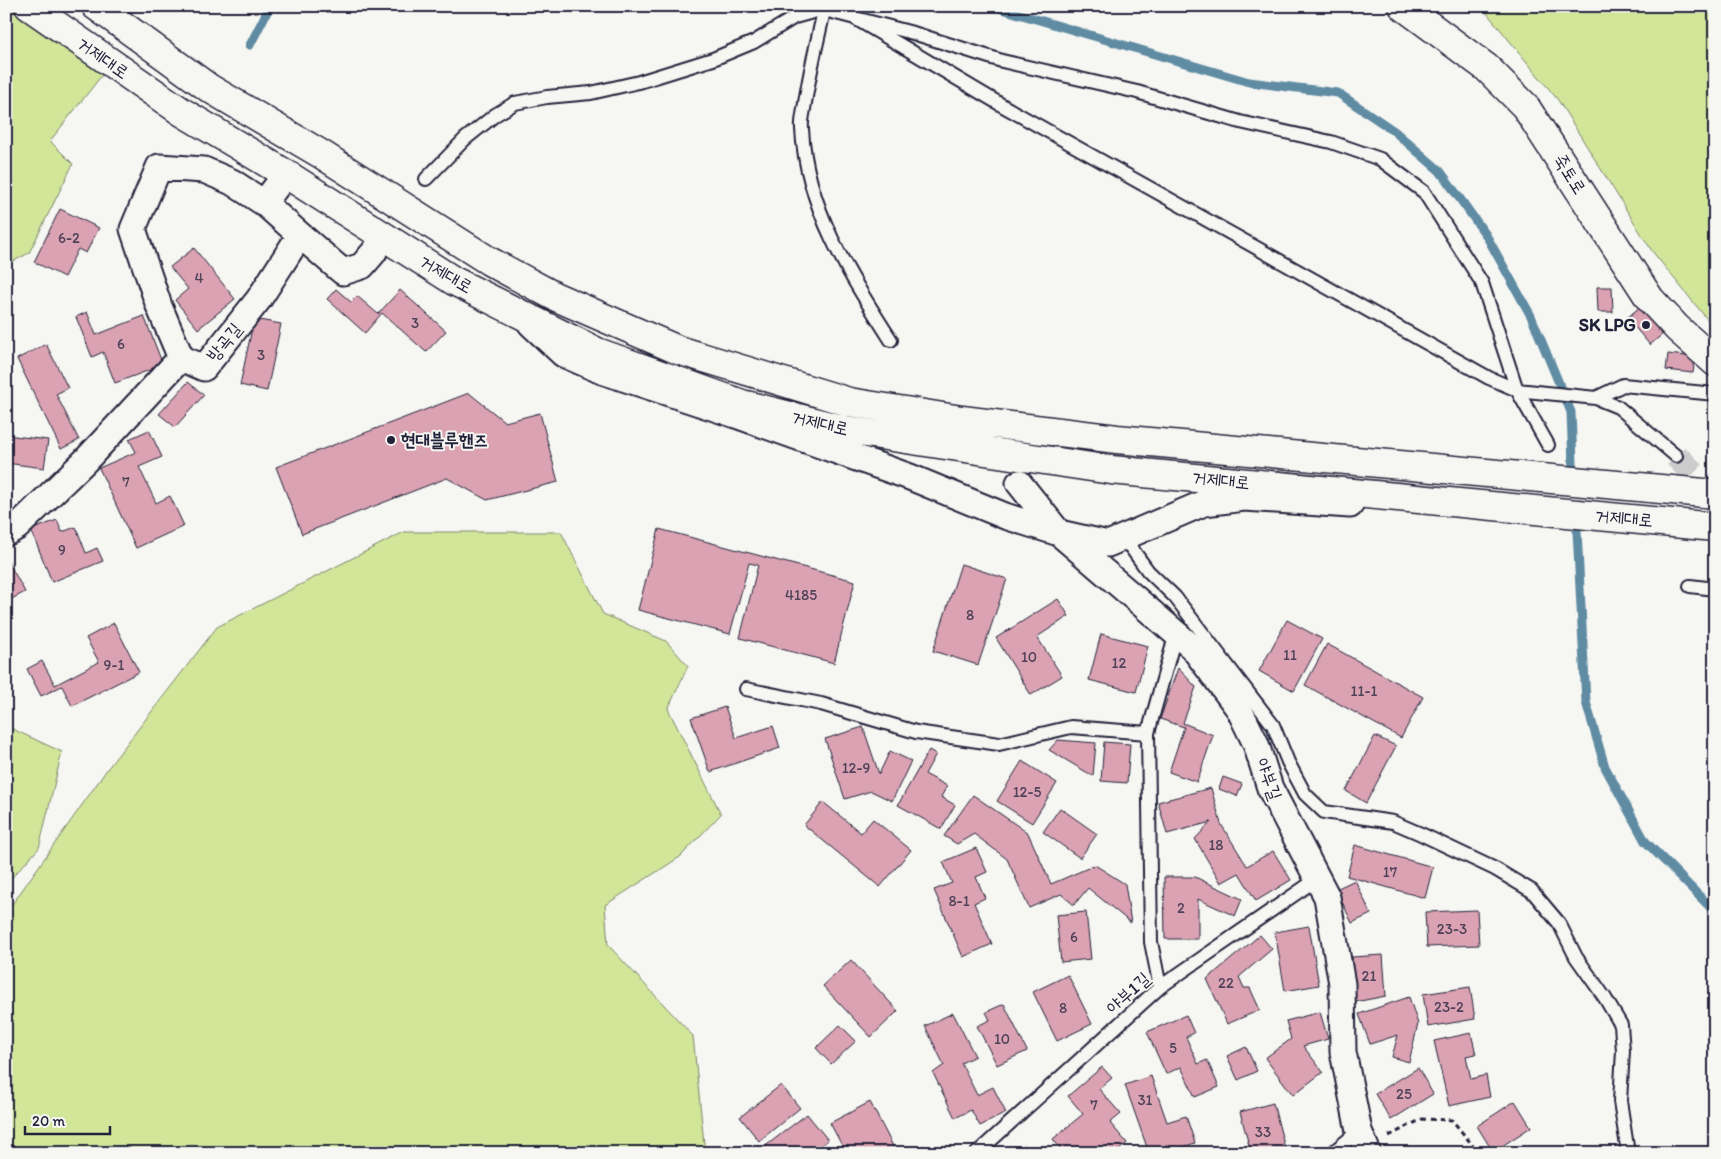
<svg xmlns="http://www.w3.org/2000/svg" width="1721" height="1159" font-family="Itim,'Poor Story',sans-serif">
<rect width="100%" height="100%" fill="#f6f6f2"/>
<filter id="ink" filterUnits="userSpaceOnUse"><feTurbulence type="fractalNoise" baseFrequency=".02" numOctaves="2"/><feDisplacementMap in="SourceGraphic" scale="10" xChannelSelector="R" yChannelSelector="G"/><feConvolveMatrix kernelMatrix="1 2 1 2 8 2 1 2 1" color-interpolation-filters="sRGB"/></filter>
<g filter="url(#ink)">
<path fill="#d2e69a" stroke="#7a846a" d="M6,6H16L106,70L50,141L73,164L29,253L6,265Z
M1481,6H1715V329L1652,251L1558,100Z
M404,532H561L603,614L666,641L688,666L668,709L721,814L680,857L605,905L608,945L693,1036L705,1153H6V913L108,768L217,627Z
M6,726L62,752L39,848L6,884Z"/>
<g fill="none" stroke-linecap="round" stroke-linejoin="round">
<path stroke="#5f8ba3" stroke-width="9" d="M992,6L1249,82L1338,93L1394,131L1440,171L1486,235L1531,316L1571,412L1573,464
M250,45L270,6
M1577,531L1586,702L1605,767L1645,841L1715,912"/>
</g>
<path fill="#daa2b2" stroke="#22223b" d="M60,209L99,228L86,253L78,249L64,277L34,262Z
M194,248L235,299L198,329L175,300L188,289L170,267Z
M1597,287H1612L1613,312H1598Z
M336,289L351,302L357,296L378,314L400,290L446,331L426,352L382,313L365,333L327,299Z
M1642,305L1665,332L1650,345L1627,318Z
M87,312L96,335L144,316L163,365L115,383L103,352L92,357L76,317Z
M254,319L281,324L267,391L240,385Z
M46,344L68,388L56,394L79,440L61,449L17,359Z
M1668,354L1695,357L1693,373L1666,370Z
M188,382L204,395L175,427L159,414Z
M6,385H9L6,406Z
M469,393L505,422L540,413L558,482L487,500L447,478L302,534L276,467Z
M149,430L162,457L139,467L156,503L170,496L184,526L136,548L99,468L136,452L129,439Z
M6,435L48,440L44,468L6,463Z
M57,520L62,532L76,527L86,553L97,548L103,561L52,582L31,530Z
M659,529L855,581L834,663L740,638L758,565L749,563L730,634L638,610Z
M6,558L25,592L6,602Z
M961,564L1007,579L978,665L933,651Z
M1058,599L1069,616L1037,637L1062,676L1031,695L996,638Z
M1287,620L1322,639L1294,691L1259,671Z
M114,623L139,672L72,706L62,686L41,696L27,669L42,661L55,685L99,662L86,638Z
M1101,634L1148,646L1136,692L1089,680Z
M1327,644L1423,697L1401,738L1305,685Z
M1178,668L1196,687L1183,723L1213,735L1197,782L1169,772L1184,727L1160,719Z
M725,707L736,738L773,726L780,748L710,772L691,718Z
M863,727L879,774L890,751L911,761L892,801L871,791L845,799L825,739Z
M1375,736L1396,746L1366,803L1346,791Z
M1058,740L1096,743L1093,776L1049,750Z
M1104,742L1130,744L1127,783L1101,781Z
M929,750L936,754L925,774L947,786L941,797L955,805L941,829L898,805Z
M1022,761L1057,783L1032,823L997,801Z
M1223,777L1242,784L1237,796L1219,789Z
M1211,788L1221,824L1247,866L1273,851L1291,880L1256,901L1239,873L1221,883L1195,839L1211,822L1167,834L1158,802Z
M973,795L1028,833L1051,884L1095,865L1125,884L1131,923L1088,888L1074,905L1061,894L1029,908L1007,859L974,834L957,844L944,836Z
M823,802L861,833L873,819L911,850L880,887L804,825Z
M1060,808L1097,834L1080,858L1043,832Z
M1355,845L1433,867L1425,898L1347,876Z
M976,848L987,872L976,877L985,898L974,903L992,944L963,957L934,890L952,883L943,862Z
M1164,877H1195L1242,899L1235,916L1198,899V939H1165Z
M1355,880L1371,914L1352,923L1336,889Z
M1477,910L1479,945L1427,947L1425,912Z
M1086,912L1091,959L1061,962L1056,915Z
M1309,926L1319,985L1285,991L1275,932Z
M1260,935L1272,949L1239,977L1244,988H1250L1260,1010L1227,1024L1207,979Z
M1383,955L1386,996L1355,1002L1352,957Z
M851,960L898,1011L871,1037L823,986Z
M1068,975L1092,1024L1057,1041L1033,992Z
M1470,987L1475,1019L1428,1027L1423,994Z
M1409,997L1418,1024L1409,1062L1392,1057L1398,1035L1370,1044L1359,1014Z
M1004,1004L1027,1051L997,1065L977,1026L990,1020L986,1012Z
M1320,1012L1328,1039L1303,1046L1323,1072L1293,1095L1265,1058L1291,1039L1286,1021Z
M953,1013L975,1056L961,1063L977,1095L993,1087L1006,1113L980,1126L971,1110L955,1118L933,1073L944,1065L925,1026Z
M1186,1015L1194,1033L1186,1037L1198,1064L1207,1060L1219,1087L1195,1097L1181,1067L1166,1074L1147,1032Z
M840,1025L856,1041L831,1064L816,1048Z
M1471,1033L1476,1054L1466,1056L1471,1079L1486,1075L1490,1097L1449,1106L1434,1041Z
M1246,1047L1257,1071L1238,1080L1227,1056Z
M1102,1067L1112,1078L1099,1089L1121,1114L1110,1123L1127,1143L1116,1153H1064L1053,1139L1083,1114L1068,1096Z
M1418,1068L1433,1094L1391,1120L1375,1094Z
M1151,1076L1167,1122L1186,1116L1195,1143L1166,1153H1149L1125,1085Z
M781,1085L800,1108L759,1141L740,1117Z
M1515,1101L1531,1127L1493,1152L1477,1126Z
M870,1102L894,1148L884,1153H846L830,1123Z
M1273,1103L1286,1152L1251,1153L1240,1112Z
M807,1114L828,1140L812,1153H767L763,1148Z
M1024,1145L1030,1153H1014Z"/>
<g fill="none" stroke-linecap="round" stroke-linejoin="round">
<path stroke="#cccccd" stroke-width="25" stroke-dasharray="25 12" stroke-linecap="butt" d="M1676,456L1715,494"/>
<defs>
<path id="service" d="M809,6L913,33L1002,61L1137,92L1240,122L1331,142L1380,159L1424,192L1482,283L1517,390L1548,445
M825,6C818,39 810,70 805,103C804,111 801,121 802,129C806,208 850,276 891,340
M853,17L1005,107L1489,378L1517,390L1596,398L1618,407L1676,456
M426,179L465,139L495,115L515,103L547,97L591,93L639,82L713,59L754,42L795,17L820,10
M1596,398L1623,385L1715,394
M1124,538L1148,571L1175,597L1273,725L1288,762L1305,794L1324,812L1393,822L1421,834L1495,869L1532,891L1559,923L1576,957L1605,998L1621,1025L1623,1051L1620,1101L1628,1153
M1690,586L1715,589
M746,689L821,704L916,732L999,744L1071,727L1148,733
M1160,987L1151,942L1148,733L1176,633
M977,1153L1160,987L1317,879
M1332,1153L1359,1131"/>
<path id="minor" d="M300,235L343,272L362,266L374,252
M531,324L563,354L602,371L736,415L910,477L1005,516L1059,533L1108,544L1204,503L1244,498L1350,505
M181,358L159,306L133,229L159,167L204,170L232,182L264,203
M1019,483L1059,533L1194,649L1239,709L1256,744L1270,788L1327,897L1342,984L1343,1052L1359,1131L1368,1153
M6,533L17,527L85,461L181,358L204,368L259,299L300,235L264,203L286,174"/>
<path id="tertiary" d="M1403,6L1487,68L1525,106L1650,299L1677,328L1715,362"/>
<path id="secondary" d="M29,6L182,112L286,174L454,281L597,352L742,404L846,430L1111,470L1715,527
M96,6L209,88L321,154L489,261L554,296L678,350L849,402L962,420L1117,439L1715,494"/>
</defs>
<use href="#service" stroke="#22223b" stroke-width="16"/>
<use href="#minor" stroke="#22223b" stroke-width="29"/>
<use href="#tertiary" stroke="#22223b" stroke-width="31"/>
<use href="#secondary" stroke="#22223b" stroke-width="31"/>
<path stroke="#22223b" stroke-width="3" stroke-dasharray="5 4" stroke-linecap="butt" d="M1389,1136L1422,1119L1452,1120L1479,1153"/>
<use href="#service" stroke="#f6f6f2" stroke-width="12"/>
<use href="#minor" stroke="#f6f6f2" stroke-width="25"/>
<use href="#tertiary" stroke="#f6f6f2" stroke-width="28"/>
<use href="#secondary" stroke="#f6f6f2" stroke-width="28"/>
</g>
</g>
<g fill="#22223b" stroke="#f6f6f2" stroke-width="2">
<circle cx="1646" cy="325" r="5"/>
<circle cx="391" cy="440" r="5"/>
</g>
<g text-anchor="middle" stroke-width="4" stroke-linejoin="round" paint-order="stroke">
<g font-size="15" fill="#504259">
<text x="69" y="243">6-2</text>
<text x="199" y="283">4</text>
<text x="415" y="328">3</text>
<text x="121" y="349">6</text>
<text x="261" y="360">3</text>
<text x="126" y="487">7</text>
<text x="62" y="555">9</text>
<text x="801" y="600">4185</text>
<text x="970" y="620">8</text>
<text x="1290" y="660">11</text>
<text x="1029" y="662">10</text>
<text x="1119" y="668">12</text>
<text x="114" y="670">9-1</text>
<text x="1364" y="696">11-1</text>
<text x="856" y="773">12-9</text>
<text x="1027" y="797">12-5</text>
<text x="1216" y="850">18</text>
<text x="1390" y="877">17</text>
<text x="959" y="906">8-1</text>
<text x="1181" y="913">2</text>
<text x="1452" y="934">23-3</text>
<text x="1074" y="942">6</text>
<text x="1369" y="981">21</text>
<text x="1226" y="988">22</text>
<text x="1449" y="1012">23-2</text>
<text x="1063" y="1013">8</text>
<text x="1002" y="1044">10</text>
<text x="1173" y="1053">5</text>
<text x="1404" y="1099">25</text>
<text x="1145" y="1105">31</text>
<text x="1094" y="1110">7</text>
<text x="1263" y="1137">33</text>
</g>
<g font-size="18" fill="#22223b" stroke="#f6f6f2">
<text transform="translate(103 58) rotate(35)" y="6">거제대로</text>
<text transform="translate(1570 174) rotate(58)" y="6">죽토로</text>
<text transform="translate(446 274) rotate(30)" y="6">거제대로</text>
<text transform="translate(224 342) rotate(-51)" y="6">방곡길</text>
<text transform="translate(820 423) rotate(13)" y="6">거제대로</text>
<text transform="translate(1221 480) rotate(6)" y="6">거제대로</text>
<text transform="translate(1624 518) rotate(5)" y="6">거제대로</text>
<text transform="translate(1269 779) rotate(70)" y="6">야부길</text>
<text transform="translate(1128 993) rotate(-42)" y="6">야부1길</text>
</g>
<g font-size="18" font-weight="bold" fill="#22223b" stroke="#f6f6f2" text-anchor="end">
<text x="1636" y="331">SK LPG</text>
<text x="401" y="446" text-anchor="start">현대블루핸즈</text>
</g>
</g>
<rect width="1721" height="1159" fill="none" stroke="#f6f6f2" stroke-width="25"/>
<rect x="12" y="12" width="1696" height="1134" fill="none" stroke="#22223b" stroke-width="2" filter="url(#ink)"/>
<path d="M25 1126v8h85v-8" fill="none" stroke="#22223b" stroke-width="2.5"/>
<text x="32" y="1126" font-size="15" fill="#22223b" stroke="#f6f6f2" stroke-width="4" paint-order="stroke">20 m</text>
</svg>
